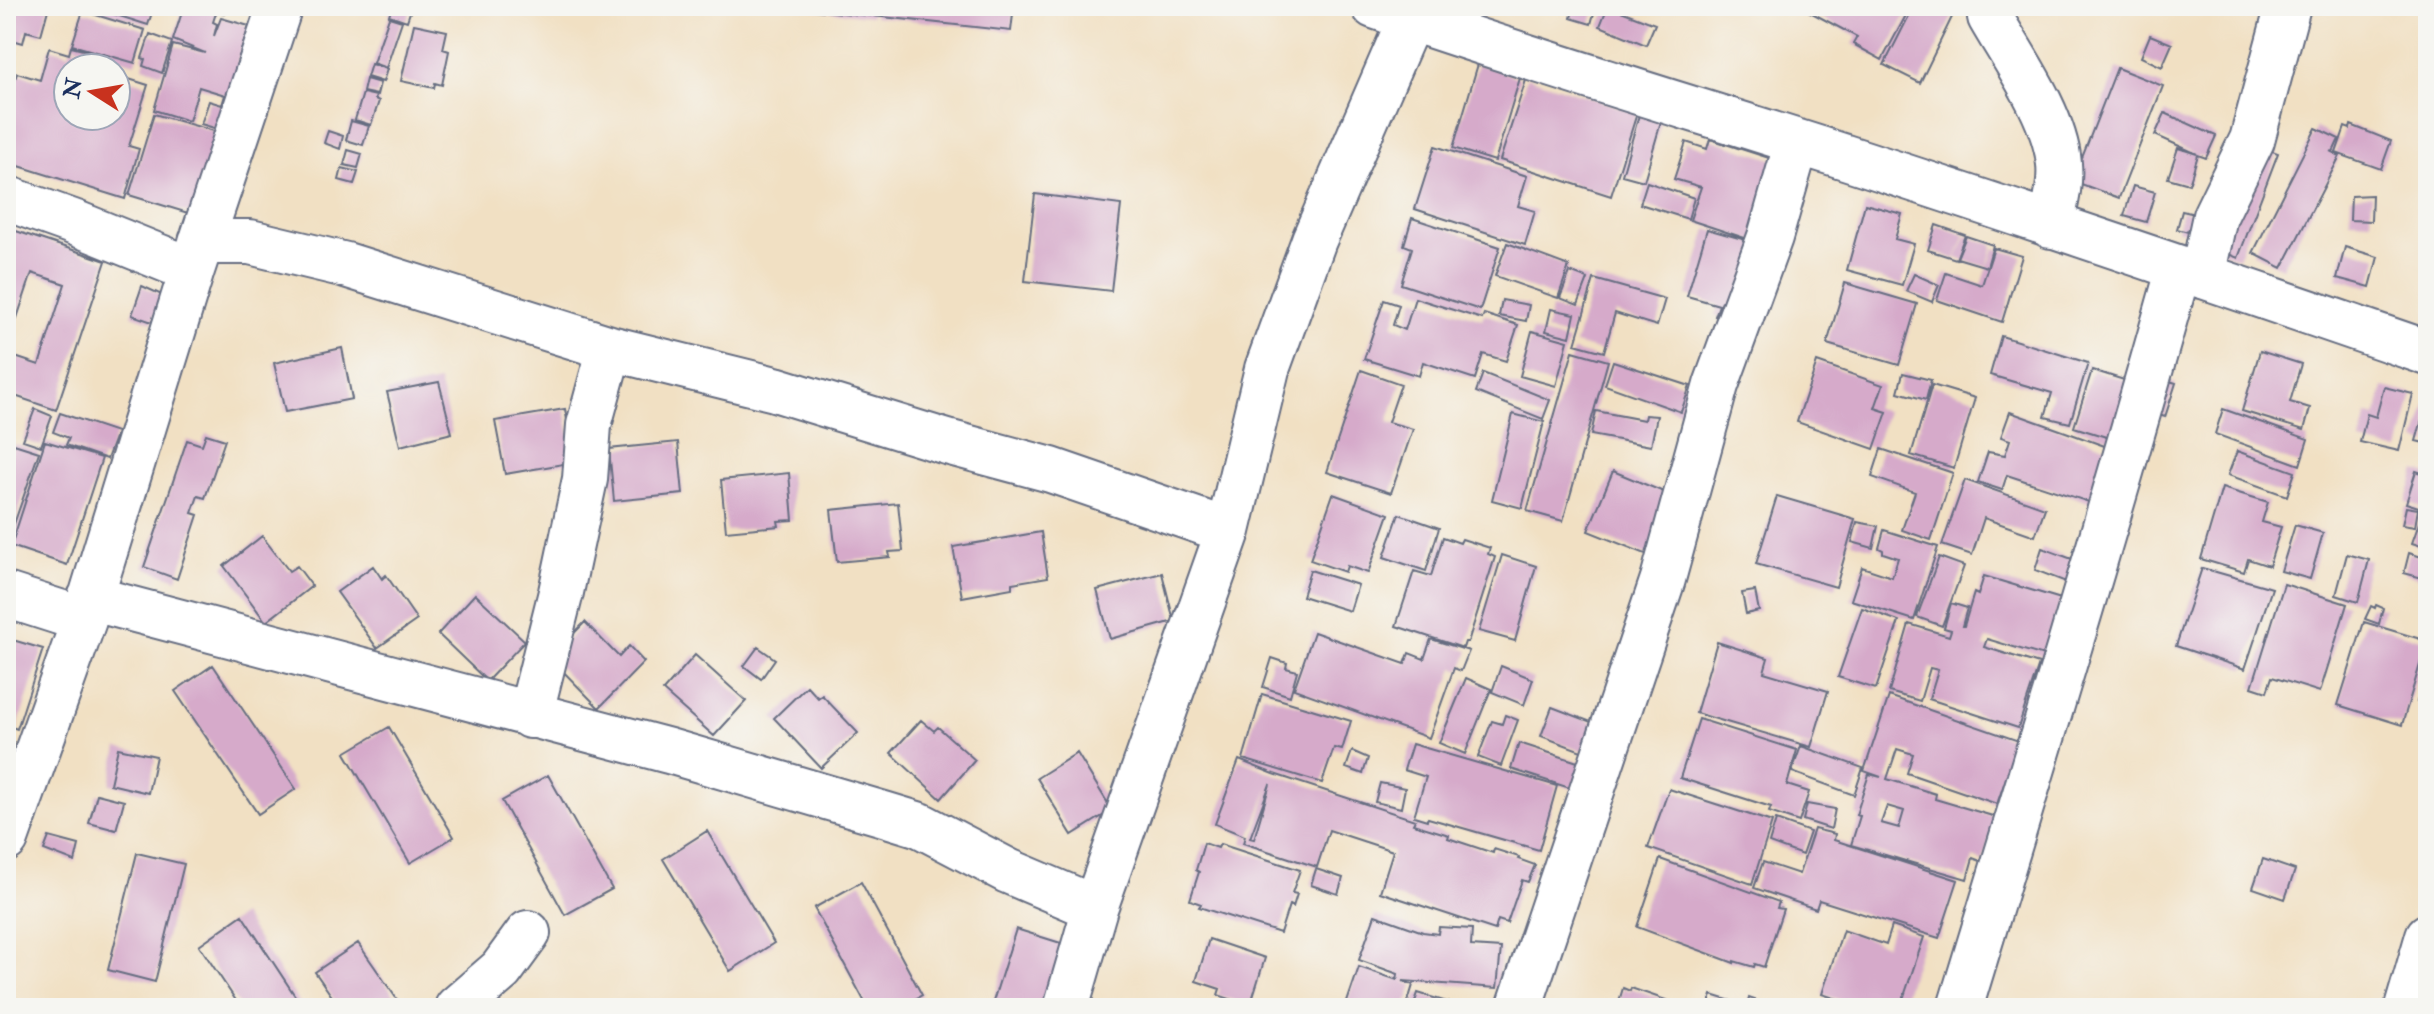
<svg xmlns="http://www.w3.org/2000/svg" width="2434" height="1014" font-family="'IM FELL Double Pica',serif">
<rect width="100%" height="100%" fill="#f6f6f2"/>
<filter id="ink" filterUnits="userSpaceOnUse"><feTurbulence type="fractalNoise" baseFrequency=".0125" numOctaves="2"/><feDisplacementMap in="SourceGraphic" scale="16" xChannelSelector="R" yChannelSelector="G"/><feConvolveMatrix kernelMatrix="1 2 1 2 8 2 1 2 1" color-interpolation-filters="sRGB"/></filter>
<filter id="wash" filterUnits="userSpaceOnUse"><feTurbulence type="fractalNoise" baseFrequency=".006" numOctaves="4" result="noise"/><feDisplacementMap in="SourceGraphic" scale="32" xChannelSelector="R" yChannelSelector="G"/><feGaussianBlur stdDeviation="1.8" result="paint"/><feColorMatrix in="noise" values="0 0 0 0 0 0 0 0 0 0 0 0 0 0 0 0 0 1.4 0 .05"/><feComposite in="paint" operator="in"/></filter>
<g filter="url(#wash)">
<rect width="100%" height="100%" fill="#f1e0c3"/>
<g id="blocks">
<path fill="#d6aaca" fill-rule="evenodd" d="M6,6H49L41,35L26,31L23,43L6,38Z
M88,6H154L148,25Z
M184,6L216,13L213,22L217,24L214,36L221,18L249,26L237,63L262,52L285,59L279,79L231,133L201,124L209,101L222,105L225,95L199,87L189,121L154,110L173,45L205,53L173,40Z
M199,6H225L224,13Z
M392,6H412L407,21L389,15Z
M797,6H872L871,16L797,8Z
M875,6H1014L1011,31L874,16Z
M1574,6H1596L1591,24L1571,18Z
M1608,6L1655,24L1646,45L1600,26Z
M1799,6H1911L1882,60L1853,44L1857,37Z
M1914,6H1940L1954,13L1920,83L1884,65Z
M83,11L145,30L135,63L72,45Z
M389,17L402,21L386,68L373,63Z
M414,24L447,31L443,49L449,51L442,85L435,83L434,88L401,81Z
M150,34L172,42L162,73L143,66L145,59L142,58Z
M2150,35L2172,44L2162,67L2141,57Z
M71,47L95,53L90,68H68V116H116V75L148,85L129,146L139,149L125,199L6,162V109L17,73L40,80L49,48L69,54Z
M371,64L387,69L383,82L367,77Z
M1478,64L1520,78L1495,161L1453,148Z
M2117,68L2163,86L2119,198L2073,181Z
M1527,77L1637,113L1611,196L1500,160Z
M366,79L380,83L377,95L363,92Z
M363,93L376,96L375,99L379,101L371,125L355,120Z
M2165,113L2216,136L2206,158L2198,155L2189,184L2168,178L2178,148L2197,154L2155,135Z
M154,114L228,135L224,224L129,195Z
M1639,115L1661,122L1644,181L1622,175Z
M351,121L369,126L363,145L346,140Z
M2351,125L2391,141L2381,169L2336,153L2345,127L2350,129Z
M2316,128L2339,139L2333,152L2330,151L2340,156L2282,268L2253,253Z
M328,131L343,136L340,149L324,143Z
M1710,139L1791,165L1766,245L1690,220L1701,187L1674,179L1686,142L1707,149Z
M2247,142L2278,153L2238,258L2206,245Z
M1435,146L1527,176L1518,206L1535,211L1525,245L1415,209Z
M348,150L362,154L358,168L344,165Z
M342,168L358,172L354,184L339,180Z
M1647,182L1694,198L1688,219L1640,204Z
M2133,186L2155,192L2146,222L2124,216Z
M1035,194L1121,205L1111,291L1025,281Z
M2372,195L2371,221L2350,220L2351,196Z
M1865,204L1902,214L1895,239L1914,244L1902,285L1847,270Z
M2182,211L2208,217L2203,236L2177,229Z
M1412,218L1500,247L1480,310L1401,284L1412,248L1404,245Z
M1936,225L1965,235L1956,259L1928,250Z
M1707,229L1781,250L1753,327L1715,316L1719,305L1687,296Z
M13,230L106,261L56,410L6,393V354L39,365L65,284L32,273L6,351V250Z
M1966,236L1993,245L1987,267L1957,258Z
M1507,243L1569,266L1558,298L1495,276Z
M2345,247L2378,257L2370,287L2337,278Z
M1994,248L2022,256L2002,322L1937,300L1946,273L1982,285Z
M1570,272L1588,279L1578,305L1560,298Z
M1914,274L1939,285L1932,302L1906,291Z
M1594,279L1665,299L1657,326L1615,313L1604,352L1575,344Z
M1845,283L1917,304L1899,365L1827,344Z
M142,286L162,295L152,322L132,315Z
M1415,298L1482,319L1484,314L1518,325L1506,361L1483,354L1475,379L1423,362L1419,376L1364,359L1384,300L1399,305L1393,325L1405,330Z
M1502,300L1529,305L1526,321L1499,316Z
M1551,309L1575,314L1570,337L1546,331Z
M1532,331L1568,341L1556,386L1520,376Z
M2001,336L2088,363L2070,423L2045,417L2052,393L1990,375Z
M342,348L352,399L285,412L274,363Z
M1573,351L1608,361L1563,521L1527,511Z
M2260,351L2301,364L2290,402L2310,408L2304,430L2242,411Z
M1613,361L1690,386L1681,412L1605,385Z
M1817,362L1883,385L1875,408L1887,412L1874,449L1797,422Z
M1361,370L1401,384L1388,422L1413,429L1391,493L1327,472Z
M2092,370L2153,389L2156,377L2176,383L2165,417L2156,414L2145,449L2074,427Z
M1483,373L1550,400L1543,419L1476,392Z
M1903,373L1931,380L1926,400L1898,392Z
M439,382L452,433L400,446L387,392Z
M1932,385L1975,398L1954,468L1911,455Z
M2384,387L2413,394L2399,451L2360,442L2367,414L2376,417Z
M6,395L15,398L11,413L6,412Z
M2427,402H2428V444L2416,441Z
M35,409L52,416L41,446L23,440Z
M565,409L575,462L505,474L495,421Z
M2223,409L2308,439L2300,465L2215,434Z
M1596,411L1644,420L1645,415L1657,416L1651,446L1591,435Z
M2010,412L2124,453L2116,511L2007,475L2002,490L1978,482L1988,452L2005,455L2010,440L2001,437Z
M60,413L117,432L107,459L66,445L69,438L53,432Z
M1513,414L1544,422L1522,508L1492,500Z
M206,434L225,440L205,498L198,496L192,513L198,515L177,579L144,567L187,440L202,445Z
M45,441L102,458L67,565L11,546Z
M678,442L683,494L614,501L609,449Z
M14,444L39,452L6,547V468Z
M1881,449L1953,473L1931,540L1902,530L1915,492L1872,477Z
M2237,451L2295,472L2287,496L2228,475Z
M1613,471L1688,502L1663,561L1588,531Z
M2416,471L2428,475V510L2406,503Z
M789,473L793,520L778,521L779,526L726,531L721,480Z
M1965,480L2045,508L2035,536L1984,518L1972,555L1942,545Z
M2222,488L2268,502L2262,522L2281,527L2269,566L2248,559L2244,572L2201,559Z
M1333,494L1389,514L1368,573L1347,566L1345,572L1310,560Z
M1777,496L1855,519L1836,587L1756,564Z
M898,503L903,551L889,552L890,557L837,562L831,510Z
M2406,507L2418,509L2415,527L2402,525Z
M2423,512L2428,514V548L2412,543Z
M1399,514L1439,528L1426,571L1384,557Z
M1857,522L1878,526L1873,548L1852,542Z
M2295,525L2323,533L2310,579L2281,571Z
M1884,530L1938,547L1914,620L1851,600L1862,567L1892,577L1898,558L1883,553V550L1879,548Z
M1041,532L1048,577L1012,583V588L962,597L953,547Z
M262,536L289,571L297,566L312,586L266,622L224,566Z
M1443,537L1460,543L1462,539L1490,548L1488,554L1495,557L1468,642H1465L1463,648L1396,626L1414,571L1431,576Z
M2042,548L2105,571L2097,594L2035,570Z
M2409,553L2428,559L2426,579L2404,573Z
M2347,554L2369,560L2358,602L2336,595Z
M1502,555L1536,566L1515,641L1479,631Z
M1939,557L1964,566L1942,626L1917,617Z
M373,566L382,579L386,575L417,620L377,648L337,592Z
M2202,568L2272,588L2245,669L2176,646Z
M1310,570L1358,585L1350,611L1302,596Z
M1162,573L1174,621L1110,639L1097,590Z
M1984,576L2061,599L2044,656L1987,639L1984,647L2039,664L2018,728L1929,699L1938,670L1930,668L1920,701L1889,692L1909,624L1949,636L1951,630L1944,628L1951,603L1967,608L1962,626H1964L1974,593L1978,595Z
M2284,584L2347,604L2320,692L2272,677L2267,692L2252,687Z
M1755,591L1759,611L1746,614L1742,593Z
M475,594L525,641L487,681L438,634Z
M2376,605L2383,608L2379,624L2365,619L2371,606L2375,608Z
M1862,608L1899,621L1876,689L1838,677Z
M585,622L619,657L629,646L644,662L599,708L550,658Z
M2364,622L2427,641L2402,725L2338,705Z
M1314,632L1405,664L1409,653L1424,659L1431,639L1469,651L1461,671L1454,668L1429,738L1294,689Z
M6,638L43,649L17,729L6,725Z
M1717,642L1768,658L1764,672L1828,691L1811,747L1696,713Z
M758,647L775,659L761,679L744,666Z
M695,655L746,701L714,736L663,691Z
M1272,658L1287,663L1286,668L1297,671L1290,696L1263,687Z
M2428,661V706L2417,702L2422,686L2419,685Z
M213,665L296,789L258,814L175,691Z
M1501,666L1533,679L1524,705L1492,692Z
M1466,678L1491,689L1465,754L1439,743Z
M807,686L818,698L822,695L858,733L821,768L774,718Z
M1262,694L1351,721L1342,750L1334,748L1322,783L1243,759Z
M1889,696L2019,741L1997,804L1907,773L1913,754L1897,749L1887,779L1936,794L1935,799L1996,817L1983,862L1973,858L1967,879L1851,845L1860,816L1856,815L1869,774L1881,777L1864,771ZM1887,806L1904,811L1899,828L1881,823Z
M1552,707L1594,723L1584,752L1541,736Z
M1505,715L1518,720L1501,766L1478,757L1492,721L1502,724Z
M1699,719L1797,750L1787,785L1809,792L1799,822L1769,812L1771,807L1680,778Z
M921,720L934,731L938,727L975,760L941,799L891,753Z
M389,727L454,837L410,863L345,753Z
M1519,743L1593,767L1585,793L1511,769Z
M1412,744L1557,786L1539,850L1428,818L1427,820L1414,816L1426,777L1404,770Z
M1801,746L1863,768L1854,795L1792,772Z
M118,748L156,756L148,793L110,784Z
M1352,751L1368,758L1363,774L1346,768Z
M1077,753L1112,810L1072,835L1037,778Z
M1239,760L1274,774L1415,820L1413,824L1449,835L1448,838L1493,853L1494,849L1519,857L1518,859L1535,865L1528,882L1522,880L1507,923L1498,920L1495,930L1380,892L1393,851L1329,830L1317,867L1243,843L1245,836L1215,824ZM1270,784L1254,839L1250,838Z
M548,775L612,889L565,915L502,801Z
M1380,783L1405,788L1401,808L1375,802Z
M1669,789L1772,822L1752,884L1648,848Z
M97,794L124,801L116,830L89,823Z
M1807,804L1835,809L1831,829L1803,820Z
M1776,820L1810,832L1802,855L1769,843Z
M1814,829L1835,834L1834,840L1958,880L1939,938L1819,900L1816,909L1754,888L1763,862L1799,874Z
M707,831L774,943L730,971L663,859Z
M49,837L79,845L75,862L44,850Z
M1204,843L1218,848L1220,844L1300,870L1292,893L1297,894L1293,907L1289,905L1280,933L1199,907L1201,904L1190,900L1199,872L1196,870Z
M137,853L184,864L155,982L108,970Z
M1660,859L1779,902L1777,908L1783,909L1764,967L1755,964L1754,967L1734,961V963L1637,927Z
M2263,859L2295,870L2285,899L2253,888Z
M1316,869L1343,878L1338,894L1311,885Z
M861,882L922,995L899,1008H868L814,908Z
M242,915L303,1008H241L199,945Z
M1375,915L1423,932L1438,934L1439,927L1472,929L1471,946L1501,948L1497,988L1403,981L1413,985L1406,1008H1345L1359,967L1397,980L1398,974L1359,960Z
M1892,926L1924,937L1900,1008H1864L1822,994L1843,930L1886,945Z
M1016,929L1067,945L1047,1008H991Z
M1209,939L1265,958L1250,1006L1218,995L1220,989L1196,981Z
M358,943L403,1008H340L315,972Z
M1623,988L1630,991L1631,988L1689,1008H1617Z
M1418,993L1463,1007V1008H1413Z
M1712,995L1747,1006L1749,998L1778,1008H1708Z
M2046,1000L2068,1007V1008H2043Z"/>
</g>
</g>
<g filter="url(#ink)">
<use href="#blocks" fill-opacity="0" stroke="#666d81" stroke-width="2"/>
<g fill="none" stroke-linecap="round" stroke-linejoin="round">
<defs>
<path id="minor" d="M1374,6C1527,59 1682,105 1836,154C2034,218 2231,285 2428,353
M1990,17C2014,59 2055,116 2059,164C2061,185 2055,205 2051,226
M6,198L73,222L192,270
M201,242H250L346,265L610,348L775,389L947,442L1051,470L1228,531
M2202,276L2215,216L2252,140L2288,6
M6,595L84,620
M90,598L669,751L884,814L920,825L1008,871L1095,908
M530,716L561,592L585,479L589,425L610,348
M6,839L84,620L192,270L280,6
M457,1008L501,970L528,933
M1066,1008L1095,908L1228,531L1267,369L1314,240L1410,19
M1519,1008L1663,579L1716,385L1770,237L1797,142
M1960,1008C2035,762 2110,516 2179,268
M2407,1008L2428,936"/>
</defs>
<use href="#minor" stroke="#666d81" stroke-width="48"/>
<use href="#minor" stroke="#fff" stroke-width="44"/>
</g>
</g>
<rect width="2434" height="1014" fill="none" stroke="#f6f6f2" stroke-width="32"/>
<g transform="translate(92 92) rotate(281)"><circle r="38" fill="#f6f6f2" stroke="#9ea6b7" stroke-width="2"/>
<path d="M0-6L14 30L0 20L-14 30Z" fill="#c8321e"/>
<text y="-12" font-size="22" font-weight="bold" text-anchor="middle" fill="#1b2f5e">N</text>
</g>
</svg>
